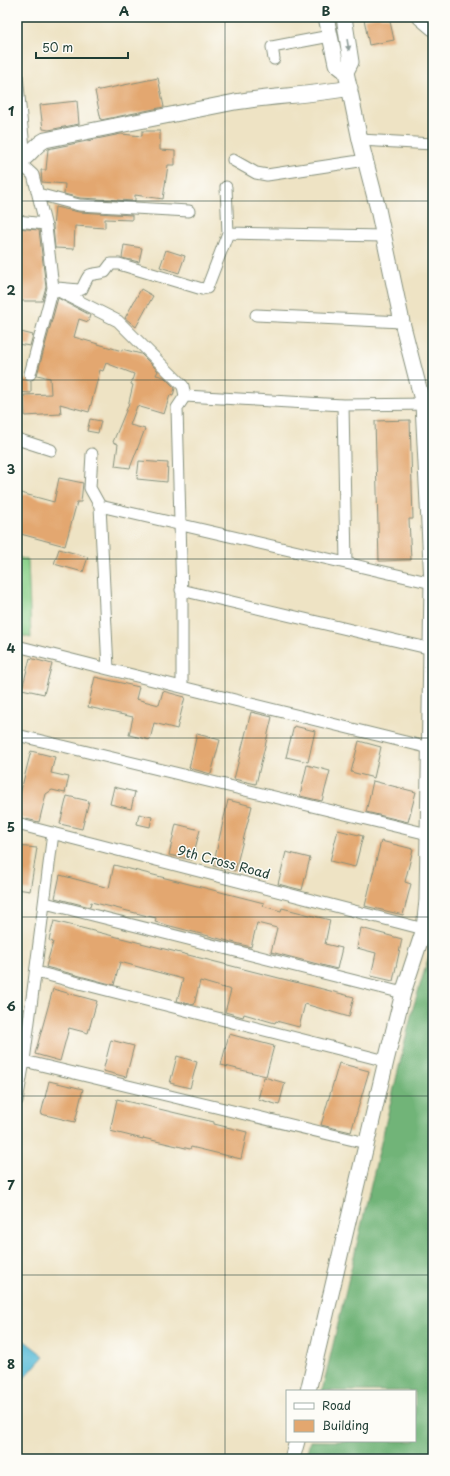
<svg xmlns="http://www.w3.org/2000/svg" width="450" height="1476" font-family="'Playpen Sans',sans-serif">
<rect width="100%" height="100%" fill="#fdfcf7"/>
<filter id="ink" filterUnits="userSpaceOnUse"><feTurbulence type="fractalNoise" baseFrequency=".025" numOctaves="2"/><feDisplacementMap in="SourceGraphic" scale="8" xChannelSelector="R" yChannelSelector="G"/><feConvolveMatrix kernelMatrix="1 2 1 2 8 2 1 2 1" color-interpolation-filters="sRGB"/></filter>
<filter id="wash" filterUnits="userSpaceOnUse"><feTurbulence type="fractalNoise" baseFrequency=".012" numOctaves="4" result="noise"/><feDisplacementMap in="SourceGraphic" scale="16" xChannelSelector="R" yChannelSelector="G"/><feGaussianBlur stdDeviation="0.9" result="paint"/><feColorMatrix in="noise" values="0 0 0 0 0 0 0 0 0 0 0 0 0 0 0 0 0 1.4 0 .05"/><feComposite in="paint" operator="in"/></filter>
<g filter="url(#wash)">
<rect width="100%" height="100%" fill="#eee3c4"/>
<path fill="#8cd28c" stroke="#568860" d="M17,557L28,560L31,638L17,634Z"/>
<path fill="#71b478" stroke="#487856" d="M433,943V1459H305L310,1441H415V1391H322L413,1008Z"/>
<path fill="#58bbd7" stroke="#3c7c86" d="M17,1335L44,1356L17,1386Z"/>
<g id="blocks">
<path fill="#e3a76f" d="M375,17H389L394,40L369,45L364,19Z
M158,78L164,107L101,120L95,91Z
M77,101L79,124L49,130L43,129L40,105Z
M142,131H160V150L175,151V165H168L163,199L135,195V201L80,198L64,194L65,184L42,182L41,170H46L48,149L121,134L142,136Z
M55,207L79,212L132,215V220L105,219V228L75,226L74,249L55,248L53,227Z
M17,228L39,230L46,287L42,301H17Z
M124,245L142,248L139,262L122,258Z
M166,250L185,256L179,273L160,267Z
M141,289L153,296L136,327L125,318Z
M58,298L90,315L88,322L79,319L74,337L122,351V349L141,354L158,371L156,375L164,377L175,388L173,396L170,395L164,414L137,406L130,425L145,429L130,468L115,466L118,444L113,442L128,406L133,385L131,384L134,374L106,363L103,371L100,370L89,412L60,404L61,414L25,416L24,395L51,394L50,378L37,375Z
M17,331L33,335L30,346L17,344Z
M17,378L31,381V393L17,392Z
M90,419L101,421L98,433L87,431Z
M410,420L413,519H409L411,560L379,561L375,421Z
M139,461L168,463L167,482L137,479Z
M59,478L83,483L81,502H77L65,546L17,533V492L54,502Z
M59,549L88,557L83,572L54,564Z
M30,658L52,664L44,694L22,689Z
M95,677L139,687L136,699L159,705L163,691L185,697L177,729L154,723L150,740L129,735L133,717L88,707Z
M251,712L272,717L256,784L234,779Z
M294,726L315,731L308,762L286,757Z
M197,734L220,740L211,774L189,768Z
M359,741L381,747L374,778L351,772Z
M31,751L55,757L51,773L69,777L65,793L52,790L46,794L39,822L17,817V806Z
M307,765L330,771L322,801L300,796Z
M373,781L416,792L408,822L366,812Z
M114,787L135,792L131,809L110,804Z
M67,796L89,801L82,829L60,824Z
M228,800L252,806L235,871L213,866Z
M139,814L152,817L150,827L137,824Z
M176,824L200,830L192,860L169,855Z
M338,830L363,836L355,867L330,861Z
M381,841L413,849L405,882L411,884L403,915L365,906Z
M17,846L37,848L30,891L17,889Z
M286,852L310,858L302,890L278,884Z
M114,865L264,903L263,906L281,911L282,908L330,920L325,944L342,948L337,969L271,952L277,928L257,923L251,947L155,922L156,918L91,902L90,907L55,898L60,875L109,888Z
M54,921L354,997L349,1017L305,1004L299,1027L276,1021L275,1023L244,1014L243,1017L225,1012L231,990L200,981L194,1005L177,1001L183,979L120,962L114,985L46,967L53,942L49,940Z
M361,928L402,939L393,981L371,976L376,953L357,948Z
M53,989L97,1001L88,1033L69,1028L60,1061L35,1054Z
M229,1034L274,1046L266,1076L221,1065Z
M111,1040L134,1046L126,1077L103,1071Z
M177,1056L197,1062L190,1088L170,1083Z
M339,1063L369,1071L351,1132L321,1125Z
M264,1077L285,1083L279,1105L258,1099Z
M49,1081L83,1089L75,1122L41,1114Z
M117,1099L214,1122V1124L247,1132L241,1159L191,1147L190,1149L143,1138V1139L110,1131Z"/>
</g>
</g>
<g filter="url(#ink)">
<use href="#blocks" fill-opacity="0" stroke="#86907c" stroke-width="1"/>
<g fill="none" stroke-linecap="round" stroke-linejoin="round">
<defs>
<path id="street" d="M274,59L272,47L330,36
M17,75L25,159
M360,140L433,144
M233,160L256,173L267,175L366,160
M17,166L19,162L33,175L46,227L53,288L30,374
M226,187L228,233L384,236
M38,194L79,205L189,211
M17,221L45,224
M53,288L118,321L183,386L185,396L177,408L182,598V686
M57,288L79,290L82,289C91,269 87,277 105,272L111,264H119L202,289L207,288L228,233
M256,315L402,322
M185,396L343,405L433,404
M343,405L346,563
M17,439L51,450
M92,454L90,488L100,506
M181,590L432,649
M17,646L108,669
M17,735L428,834
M430,748L108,669L100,506L432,583
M17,824L424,929
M53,833L24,1061L366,1143
M45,903L403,993
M36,972L386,1061
M17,1101L24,1061"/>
<path id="secondary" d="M344,17L351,62L346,72
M420,17L433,28
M17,163C29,158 33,146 45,140L235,102C273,96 312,95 350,88
M308,1391L386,1061L403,993L424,929L427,900L432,583L423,404L402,322L378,209L360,140L346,72L336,64L326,17
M292,1459L297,1441"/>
</defs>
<use href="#street" stroke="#86907c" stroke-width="13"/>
<use href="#secondary" stroke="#86907c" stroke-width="17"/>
<use href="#street" stroke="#fff" stroke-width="11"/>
<use href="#secondary" stroke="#fff" stroke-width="15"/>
</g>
<defs><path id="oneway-solid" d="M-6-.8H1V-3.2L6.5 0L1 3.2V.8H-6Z"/></defs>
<use fill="#8f9e9a" href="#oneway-solid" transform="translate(348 45) rotate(81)"/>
</g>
<path fill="none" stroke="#1f3d34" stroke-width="1" stroke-opacity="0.55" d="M225,17V1459M17,201H433M17,380H433M17,559H433M17,738H433M17,917H433M17,1096H433M17,1275H433"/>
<g text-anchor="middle" stroke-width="3" stroke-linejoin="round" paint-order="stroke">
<g font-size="13" fill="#1f3d34" stroke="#fdfcf7">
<text transform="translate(224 862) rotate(15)" y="5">9th Cross Road</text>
</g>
</g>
<rect width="450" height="1476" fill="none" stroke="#fdfcf7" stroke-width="44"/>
<rect x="286" y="1390" width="130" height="52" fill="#fdfcf7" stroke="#a4b0a9"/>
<rect x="294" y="1403" width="20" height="6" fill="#ffffff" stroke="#a4b0a9"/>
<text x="322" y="1410" font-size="12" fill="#1f3d34">Road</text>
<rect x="294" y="1420" width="20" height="12" fill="#e3a76f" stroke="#a4b0a9"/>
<text x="322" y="1430" font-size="12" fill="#1f3d34">Building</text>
<path d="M36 52v6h92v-6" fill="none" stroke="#1f3d34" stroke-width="2"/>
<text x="42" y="52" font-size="12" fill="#1f3d34" stroke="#fdfcf7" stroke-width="3" paint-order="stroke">50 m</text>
<rect x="22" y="22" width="406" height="1432" fill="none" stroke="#1f3d34" stroke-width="1.5"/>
<g font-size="13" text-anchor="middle" font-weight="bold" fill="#1f3d34">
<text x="124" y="16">A</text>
<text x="326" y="16">B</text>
<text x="11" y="116">1</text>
<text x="11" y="295">2</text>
<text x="11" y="474">3</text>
<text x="11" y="653">4</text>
<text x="11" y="832">5</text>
<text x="11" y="1011">6</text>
<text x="11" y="1190">7</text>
<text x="11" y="1369">8</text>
</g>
</svg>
